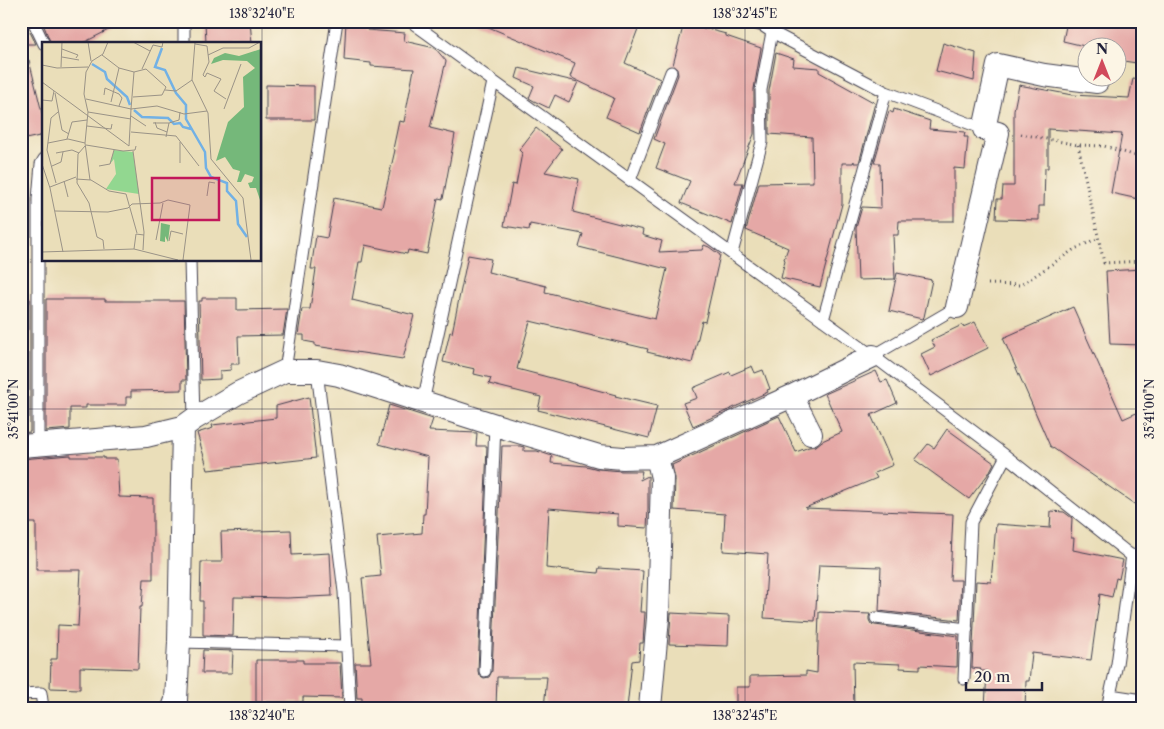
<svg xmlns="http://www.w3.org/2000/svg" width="1164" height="729" font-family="'Libre Caslon Text',serif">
<rect width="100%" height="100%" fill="#fcf5e5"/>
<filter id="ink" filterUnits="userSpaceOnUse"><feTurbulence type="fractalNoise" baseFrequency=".02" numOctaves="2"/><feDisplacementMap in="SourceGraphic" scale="10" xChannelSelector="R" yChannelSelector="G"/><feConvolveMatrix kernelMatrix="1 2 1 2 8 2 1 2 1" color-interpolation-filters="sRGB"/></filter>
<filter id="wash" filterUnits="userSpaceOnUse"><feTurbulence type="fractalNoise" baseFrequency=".0096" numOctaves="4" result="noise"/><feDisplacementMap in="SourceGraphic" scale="20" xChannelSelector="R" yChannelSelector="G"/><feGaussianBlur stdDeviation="1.12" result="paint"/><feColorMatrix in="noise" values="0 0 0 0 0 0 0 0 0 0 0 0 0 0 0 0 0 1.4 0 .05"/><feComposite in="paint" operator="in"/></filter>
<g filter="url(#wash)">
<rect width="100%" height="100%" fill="#eadeb9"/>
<g id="blocks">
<path fill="#e5a8a6" d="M52,21H126L81,44H51L44,26Z
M205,21H250L252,44H206Z
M346,21H368L367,30L405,33L404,41L435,48L446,61L430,128L455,134L443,199L438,198L427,254L408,250L407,254L365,245L362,262H359L352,300L414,315L403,359L315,346V343L304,341V335H298L302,309H310L316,269H311L316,236L327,238L334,198L382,207L395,150L393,149L399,121L404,122L414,69L371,66V63L344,60Z
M474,21H641L625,63L660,79L640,132L606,117L614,98L570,77L575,63Z
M1067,21H1100L1122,26V24L1143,27V64L1117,60L1119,48H1093L1063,41Z
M684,23L726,34V36L761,48L754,89V134L735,183H743L732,224L681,203L690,181L656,168L665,144L654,139L678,75L677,68L673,65Z
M30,32L36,44H21V37Z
M943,43L976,53L974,81L936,71Z
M776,53L794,59L793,66L819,68V72L875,103L859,163H854V161L853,163H842V204L820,287L781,278L785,260L784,259L788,248L746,230L759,183L813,182L812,137L769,134V91Z
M29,60L44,121V135L21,140V61Z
M519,68L561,78L578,82L569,102L555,95L549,108L534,101L529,98L534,86L516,78Z
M1133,79L1143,80V200L1111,193L1122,134L1048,129V168H1045L1044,206H1039V220L996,219L997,199H1002L1003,186H1014V110L1019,85L1072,95L1129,98Z
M266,85L314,86V120H266Z
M894,109L930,121L929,129L965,132L964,137H968L965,169L954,168V221H899L898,235H893L895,279L858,280L856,228L862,207L881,208L880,163H874L889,111L893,113Z
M536,128L562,149L545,172L579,179L573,212L643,230L642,235L662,241L659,252L702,250L704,245L709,247L720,255L705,322L702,321L692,363L647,352L648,349L530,321L517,369L616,395L615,396L657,406L649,438L538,410L541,397L489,384L491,378L474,374L475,369L443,362L450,332L452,333L468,255L491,259L488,272L546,286L545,292L655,319L667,269L579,247L583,234L530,224L529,230L504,226L512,184L516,185L522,153L519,150Z
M1143,269V345L1110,344L1106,271Z
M897,273L932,280L924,317L922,319L889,311Z
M202,298H237V310L287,309L283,335L238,336L239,364H231V370L220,371V379L201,380L199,301H202Z
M21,299H30V432L21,433Z
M46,299H105V301H184L186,380H182V390L131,391V397H126V405H86V408H70V429L46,431Z
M1073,307L1123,419L1143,410V510L1050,446L1003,338Z
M975,322L988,348L931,376L921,354L935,347L931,340L962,325L963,327Z
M752,366L755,373L763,370L770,389L767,390L768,392L693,426L683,403L697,398L693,388L730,372L731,375Z
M876,371L881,382L887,380L897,403L871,415L893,465L874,473L877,478L805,508L953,514L950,580H961L959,620L879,611L881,567L819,565L815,621L764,618L768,554L723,551L725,514L674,510L675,478L672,465L779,416L796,452L809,447L816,446L822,441L842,432L825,394Z
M309,397L316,458L208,470L197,433L213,428L212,425L276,418V406Z
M389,405L433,419L429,431L477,433L476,446H487L478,671L479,675L484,678L489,677L492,671L502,446H520L524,447V451H537L552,456L551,463L586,466L598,469L622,471H642L640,480L648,476V509L647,528L618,526V514L549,508L546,568L598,573L599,568L643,571L640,612H645L643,643H640L639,660L632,661L627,708H544L547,677H497L496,708H450V707L406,705V708H362V698H357L355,663H371L362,578L381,576L377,537L422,533L423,514H425L428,457L379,444Z
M947,429L994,463L989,473L969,499L915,460L928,444L934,448Z
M71,455V457H104V459H117L119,497L153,498V579H144L142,607H140L138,669L80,667V689L50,688L51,659H57L58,625L78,626L81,570H36V523H21V459Z
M1051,511L1064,512L1072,518L1071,538H1074L1073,550L1123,560L1119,579L1116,578L1112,597L1100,594L1091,660L1032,653L1029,681H1026L1025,708H985L987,671H980L981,669L972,668L976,581L991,582L996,524L1050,528Z
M291,530L292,555L330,553L332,596L287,598L234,597L233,636L203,635V601H200L201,562H222L221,532Z
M819,612L870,614L869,617V620L871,624L875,625L958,636L957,667L920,665V669L900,668V664L853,662L854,708H736V687H750V676L806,675V671L817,673Z
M671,613L729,616L728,646L669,644Z
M203,650L233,651L232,673H202Z
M256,660H303V663H340L342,698L303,697V702H256Z"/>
</g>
</g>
<g filter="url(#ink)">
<use href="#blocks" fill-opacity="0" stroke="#403e4e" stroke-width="1"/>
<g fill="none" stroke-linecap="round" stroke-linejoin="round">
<defs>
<path id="service" d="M33,21L44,44
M184,21V44
M410,21L873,356L1006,456L1143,565
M748,21L763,26L772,32L886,92L984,129
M630,180L671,72
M732,253L762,142L761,90L772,32
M190,260L194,419
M823,320L886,92
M873,356L957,307
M285,371L337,21
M317,371L344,592L350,708
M423,402L493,82
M38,445V199L41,164L44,159
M876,618L967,629
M179,642L347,646
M485,671L495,425
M964,679L971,522L1006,456
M21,694L41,693L43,708
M1110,695L1143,700
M1107,708L1117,664L1132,555"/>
<path id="minor" d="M957,307L998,133L984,129L998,65L1044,75L1097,82
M792,396L811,434
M21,446L146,436L183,427L194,419L238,393L285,371H317L339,375L495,425L599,456L623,458L657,457L662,478L658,618L650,708
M657,457L792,396L873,356
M173,708L176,700L179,642L183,427"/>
</defs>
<use href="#service" stroke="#403e4e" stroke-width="13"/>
<use href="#minor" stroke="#403e4e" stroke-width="24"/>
<path stroke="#403e4e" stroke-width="3" stroke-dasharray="1 4" stroke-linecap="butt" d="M1021,134L1078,145L1104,146L1143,158
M1078,145L1104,263L1143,261
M988,284L1021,285L1073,250L1098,238"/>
<use href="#service" stroke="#fff" stroke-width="11"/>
<use href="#minor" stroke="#fff" stroke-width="22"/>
</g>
</g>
<path fill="none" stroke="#22223b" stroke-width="1" stroke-opacity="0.45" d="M262,21V708M745,21V708M21,409H1143"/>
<g transform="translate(42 42)">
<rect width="219" height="219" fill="#eadeb9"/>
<path d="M72,108L91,110L97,152L64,147L74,132L72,117L68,122Z" fill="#92d790"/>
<path d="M219,7V161L214,146H208L206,141L210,140L212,135L203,132L199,140H195L198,129L191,127L183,115L174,119L186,80L202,65L201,35L213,26L205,19L181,18L169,22L172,16L183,11L197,14ZM119,181L128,183L126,200L123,194V200L118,199Z" fill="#75b87a"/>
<path fill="none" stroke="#72b1e5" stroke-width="2.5" d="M120,6L113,25L123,28L134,51L144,63V77L163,110L164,126L169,135L185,141V149L194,159L196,182L205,195M50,22L63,30L65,37L85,55L88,63M92,68L100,75L126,76L132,82L138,81L141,85L149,87"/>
<path fill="none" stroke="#9a9387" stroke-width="1" d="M46,0L49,19M91,0L108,9M153,0L150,38L166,71L169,117L201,156L209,218M153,2L165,4L167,20L161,33L163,35L165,31L179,37L172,49L184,57M20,7L36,13L34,16M60,13L77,26L92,30L104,27L124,45L120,53L91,55M166,13L181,6H207L218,0M20,15L37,18M0,23L15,26L46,25M19,25L20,0M100,27L111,3L120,5L121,0M0,40L87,104L89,67L115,64L142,72L165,69M123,48L134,49L150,38M13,51L20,88L27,92M62,53L63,46L77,52L80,56L77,64M44,57L89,67L92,30M0,58L10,59L12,49M69,60L77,26M182,67L199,22M46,70L89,77M89,74L104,84M113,80L115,86L125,90M111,81H127M45,84L69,87L70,82M89,90L134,94L157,124M124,95L127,81L137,78L138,70M25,97L30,80L45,78M6,101L26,97L43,101M44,103L81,109L93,108L94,104M43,104L36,112L35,141L47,161L55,195L61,198L62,207M91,109L102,190L101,208M14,111L30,108L37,111M138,121V100M0,122L8,146L21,210M10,124L19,120L21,110M57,124L68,122L72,108M34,137L49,138L67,149L84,152L95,191M48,138L43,101L46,70L42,52L44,30L50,19L61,12L66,0M22,139L26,155M14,141L5,108L9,76L16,70M8,145L34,135M165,154L167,140L173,141M13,169L66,170L86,166L90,162L118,161L126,158L148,163L141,218M114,198L121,161M127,199L129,189L141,192M92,207L94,192L102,193M0,210L92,207L136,218"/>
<path fill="#c2185b" fill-opacity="0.15" stroke="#c2185b" stroke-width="2.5" d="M110,136H177V178H110Z"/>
<rect width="219" height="219" fill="none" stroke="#22223b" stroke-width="2.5"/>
</g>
<rect width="1164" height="729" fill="none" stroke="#fcf5e5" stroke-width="55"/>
<g transform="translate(1102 62)"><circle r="24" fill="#fcf5e5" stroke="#a5a1a1"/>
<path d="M0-4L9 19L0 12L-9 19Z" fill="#d1495b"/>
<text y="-8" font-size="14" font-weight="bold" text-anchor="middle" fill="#22223b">N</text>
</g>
<path d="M966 682v8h76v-8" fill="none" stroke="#22223b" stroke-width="2.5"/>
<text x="974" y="682" font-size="15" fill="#22223b" stroke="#fcf5e5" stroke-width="4" paint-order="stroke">20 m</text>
<rect x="28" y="28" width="1108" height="674" fill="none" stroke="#22223b" stroke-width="2"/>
<g font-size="12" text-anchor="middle" fill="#22223b">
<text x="262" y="18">138°32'40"E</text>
<text x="745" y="18">138°32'45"E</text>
<text transform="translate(14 409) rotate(-90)" y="4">35°41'00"N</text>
<text transform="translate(1150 409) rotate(-90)" y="4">35°41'00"N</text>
<text x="262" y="720">138°32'40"E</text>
<text x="745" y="720">138°32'45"E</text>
</g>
</svg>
